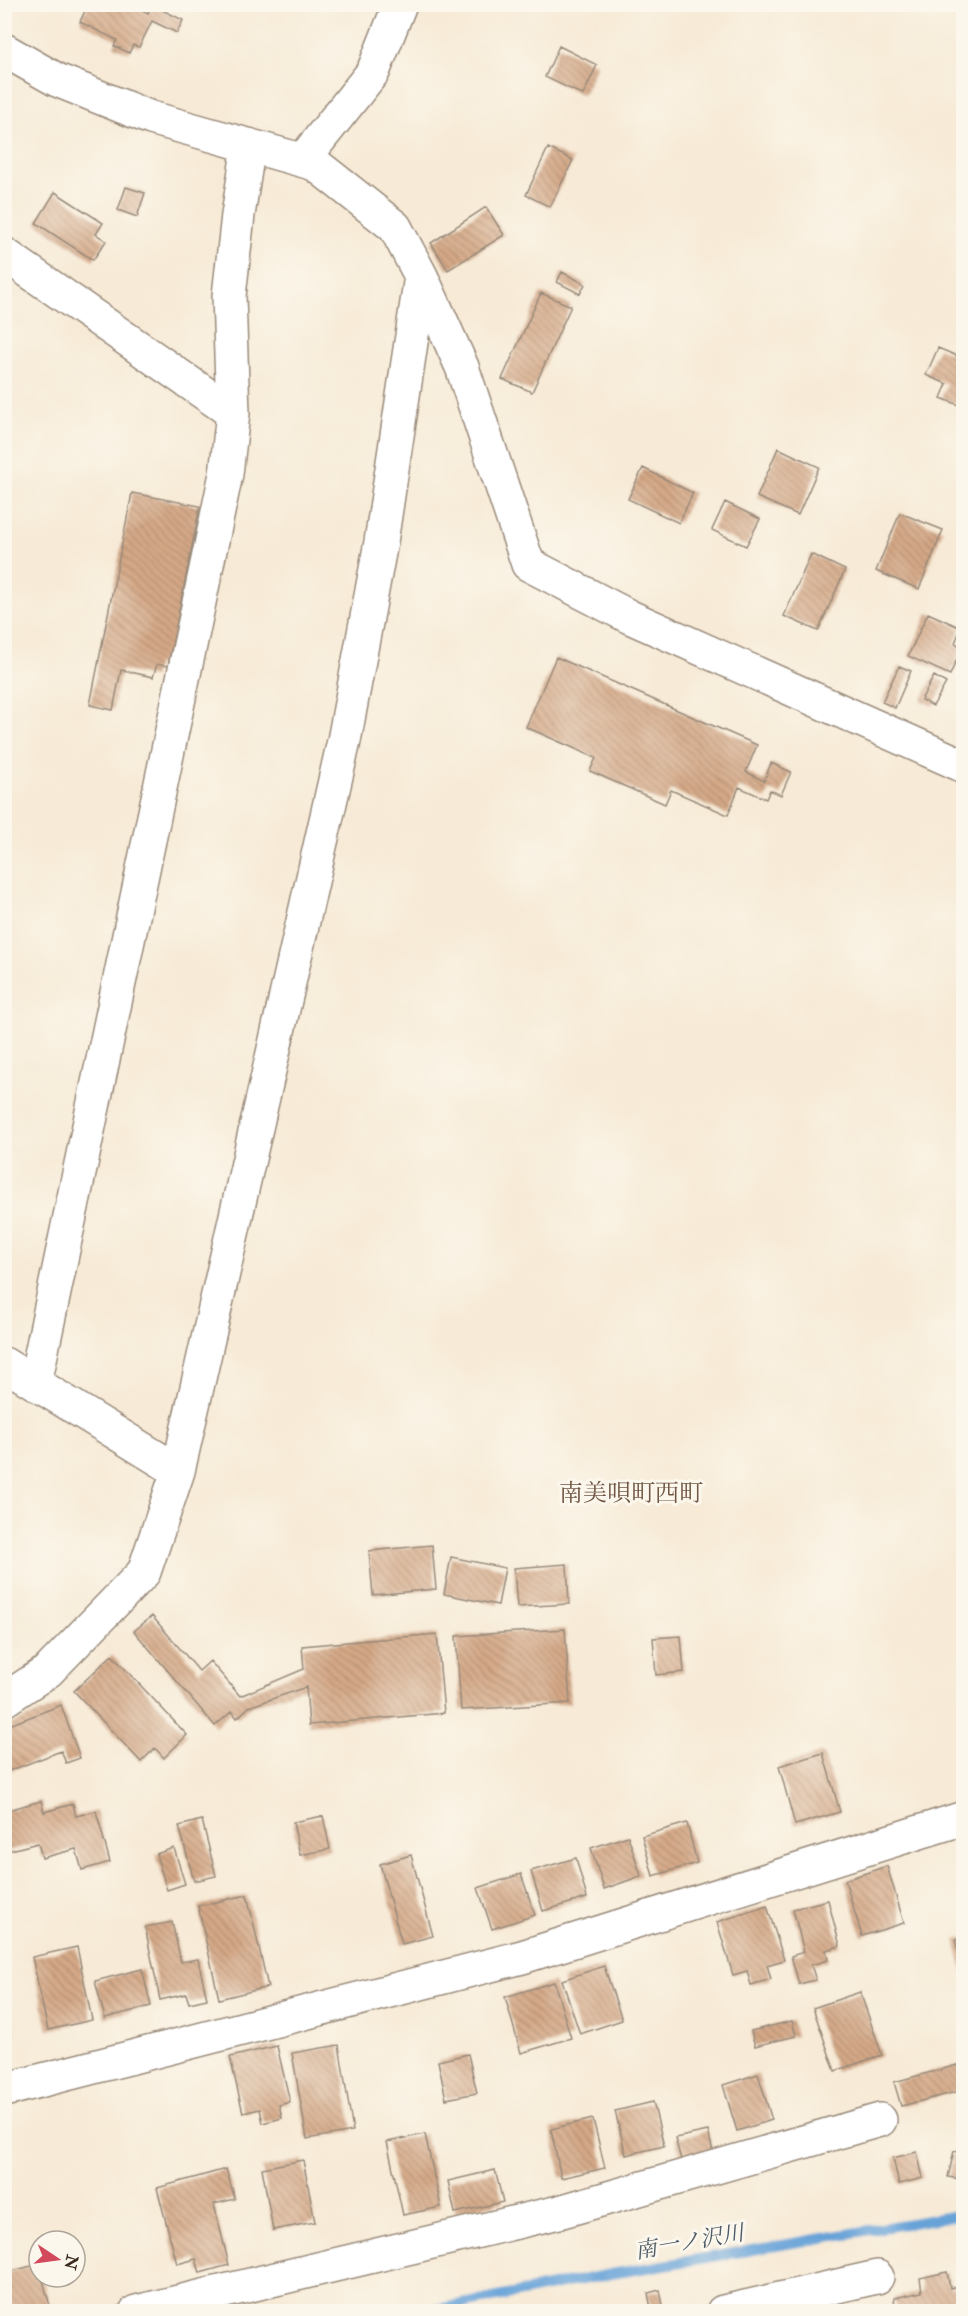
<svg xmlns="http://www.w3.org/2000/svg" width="968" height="2316" font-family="'IM FELL Double Pica','Noto Serif JP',serif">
<defs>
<pattern id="building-back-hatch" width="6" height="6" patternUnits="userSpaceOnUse" patternTransform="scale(1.5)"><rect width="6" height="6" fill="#d5a987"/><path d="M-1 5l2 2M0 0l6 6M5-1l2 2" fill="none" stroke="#ae8a6e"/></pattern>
</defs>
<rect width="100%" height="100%" fill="#fbf7ec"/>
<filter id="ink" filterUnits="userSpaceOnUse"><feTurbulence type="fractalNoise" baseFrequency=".0167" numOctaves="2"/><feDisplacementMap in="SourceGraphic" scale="12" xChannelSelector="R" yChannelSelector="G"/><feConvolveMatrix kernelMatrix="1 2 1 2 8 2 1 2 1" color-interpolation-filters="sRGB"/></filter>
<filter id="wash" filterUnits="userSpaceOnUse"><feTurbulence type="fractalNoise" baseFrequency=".008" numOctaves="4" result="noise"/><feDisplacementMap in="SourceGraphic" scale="24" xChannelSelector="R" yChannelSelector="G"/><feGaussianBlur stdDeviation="1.35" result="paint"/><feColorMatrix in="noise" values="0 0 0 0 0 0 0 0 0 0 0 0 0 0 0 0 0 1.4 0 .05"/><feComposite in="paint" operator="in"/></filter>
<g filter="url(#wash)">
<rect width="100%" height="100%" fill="#f7ead6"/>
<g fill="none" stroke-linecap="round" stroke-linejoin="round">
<path stroke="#67a3d8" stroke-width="10" d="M423,2312L611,2274L964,2214"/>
</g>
<g id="blocks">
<path fill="url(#building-back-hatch)" d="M88,4H130L148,13L152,5L183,20L177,33L152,21L139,47L133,45L129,53L114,46L117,40L80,22Z
M559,46L597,65L583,95L545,77Z
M548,148L573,160L550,207L526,195Z
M126,187L145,193L137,217L118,210Z
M55,192L103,223L96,234L106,241L93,260L36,223Z
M486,207L504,235L448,270L431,243Z
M562,272L585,284L580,294L557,282Z
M541,293L571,306L532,392L502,379Z
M963,339H964V407L941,398L947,384L926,375L938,348L957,356Z
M778,448L819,467L798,515L757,497Z
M643,468L693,493L679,523L628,499Z
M132,493L200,506L168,666L157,664L153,677L121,670L113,710L90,705Z
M725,502L760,519L746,546L712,530Z
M900,513L943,530L919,589L876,571Z
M811,554L845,570L818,631L784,616Z
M928,613L961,628L955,643L962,647L950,675L908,656Z
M556,657L757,745L746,772L764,781L771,763L791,772L781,795L770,790L766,799L739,787L728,815L671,790L665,804L590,771L596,758L526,727Z
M899,666L911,671L895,708L882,702Z
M934,676L946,683L933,706L921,700Z
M432,1545L436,1589L373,1595L369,1551Z
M451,1557L505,1568L498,1605L444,1594Z
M567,1564L569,1604L517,1607L514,1568Z
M152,1616L199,1671L210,1661L240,1696L304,1669L302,1646L437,1634L444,1713L309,1725L306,1687L249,1707L237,1718L232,1711L215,1726L134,1631Z
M565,1629L570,1703L461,1710L456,1636Z
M681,1636L684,1672L656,1675L653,1638Z
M112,1655L187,1735L164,1758L155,1748L141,1762L74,1691Z
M61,1705L80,1758L66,1763L61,1751L4,1773V1727Z
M823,1753L840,1812L795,1825L779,1766Z
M41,1801L44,1812L73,1804L76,1816L96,1811L110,1862L82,1870L76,1849L42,1858L38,1843L7,1851L4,1843V1811Z
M323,1816L330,1849L300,1855L293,1822Z
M202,1820L216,1876L194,1881L179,1826Z
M687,1823L697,1863L653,1876L642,1836Z
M628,1836L641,1876L604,1889L591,1848Z
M174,1848L185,1884L167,1890L156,1854Z
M411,1855L433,1936L402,1944L380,1864Z
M576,1858L587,1898L543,1911L531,1871Z
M887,1866L904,1923L862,1936L845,1880Z
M521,1874L535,1915L492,1929L478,1888Z
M247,1895L268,1987L219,1999L198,1906Z
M828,1900L840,1946L826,1950L828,1960L811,1965L816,1980L799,1984L791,1956L804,1952L793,1909Z
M767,1906L784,1960L767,1965L771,1979L751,1985L747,1971L733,1975L717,1922Z
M172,1922L181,1962L198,1959L207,1999L189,2003L186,1994L160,2000L145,1927Z
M964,1938V1971L963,1972L955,1940Z
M77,1947L92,2020L48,2030L32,1957Z
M604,1966L622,2020L580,2034L562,1980Z
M142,1969L151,2006L105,2018L95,1981Z
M554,1982L571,2038L521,2053L505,1997Z
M860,1992L882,2055L835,2071L813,2008Z
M4,2011L11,2038L4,2039Z
M792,2021L796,2036L755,2046L751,2031Z
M339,2045L353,2131L307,2139L292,2053Z
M277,2046L290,2102L279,2105L282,2118L263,2123L260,2109L243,2113L230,2057Z
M468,2054L477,2093L446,2099L438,2061Z
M958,2065L964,2090L901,2106L894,2082Z
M758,2074L772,2120L737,2131L723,2085Z
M653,2102L664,2146L626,2155L615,2111Z
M593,2119L605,2168L561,2178L551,2129Z
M708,2131L713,2152L681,2160L675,2138Z
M425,2134L441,2207L403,2215L387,2142Z
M954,2151L964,2153V2180L948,2177Z
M917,2152L923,2178L899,2184L893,2158Z
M303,2160L315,2222L273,2230L262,2168Z
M226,2169L235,2199L214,2204L229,2265L200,2273L196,2259L177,2264L157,2188Z
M495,2170L503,2202L455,2213L448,2181Z
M39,2264V2277H42L50,2306L28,2312H5L4,2273Z
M947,2272L950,2288L964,2285V2312H896L894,2298L922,2292L920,2278Z
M660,2290L663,2306L651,2309L648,2293Z"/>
</g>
</g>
<g filter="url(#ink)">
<use href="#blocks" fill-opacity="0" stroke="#998a7a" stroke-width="1.5"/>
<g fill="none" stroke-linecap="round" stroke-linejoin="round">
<defs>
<path id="minor" d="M4,50L57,80L151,118L315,164L395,227L421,276L462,367L528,564L630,617L964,766
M303,160L373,72L400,4
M4,254L233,413
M4,1364L178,1471
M35,1383L226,474L233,413L229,296L238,215L249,145
M4,1700L48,1671L144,1572L178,1471L344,741L381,542L421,276
M136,2312L559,2212L880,2120
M723,2312L877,2277"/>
<path id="tertiary" d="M4,2090L522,1957L964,1818"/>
</defs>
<use href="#minor" stroke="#998a7a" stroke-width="36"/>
<use href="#tertiary" stroke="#998a7a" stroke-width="36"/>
<use href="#minor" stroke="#fff" stroke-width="33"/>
<use href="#tertiary" stroke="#fff" stroke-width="33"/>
</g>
</g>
<g text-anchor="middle" stroke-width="6" stroke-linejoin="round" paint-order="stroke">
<g font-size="22" font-style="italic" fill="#4d5a68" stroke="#fbf7ec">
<text transform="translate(689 2241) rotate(-10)" y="8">南一ノ沢川</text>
</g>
<g font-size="24" fill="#715643" stroke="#fbf7ec">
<text x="631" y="1501">南美唄町西町</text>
</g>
</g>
<rect width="968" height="2316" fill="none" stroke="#fbf7ec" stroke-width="24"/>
<g transform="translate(57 2259) rotate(103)"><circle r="28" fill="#fbf7ec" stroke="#aea59a" stroke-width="1.5"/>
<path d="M0-4.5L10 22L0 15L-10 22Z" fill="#d1495b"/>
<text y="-9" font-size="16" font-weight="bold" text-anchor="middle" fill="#3b2a1e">N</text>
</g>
</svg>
